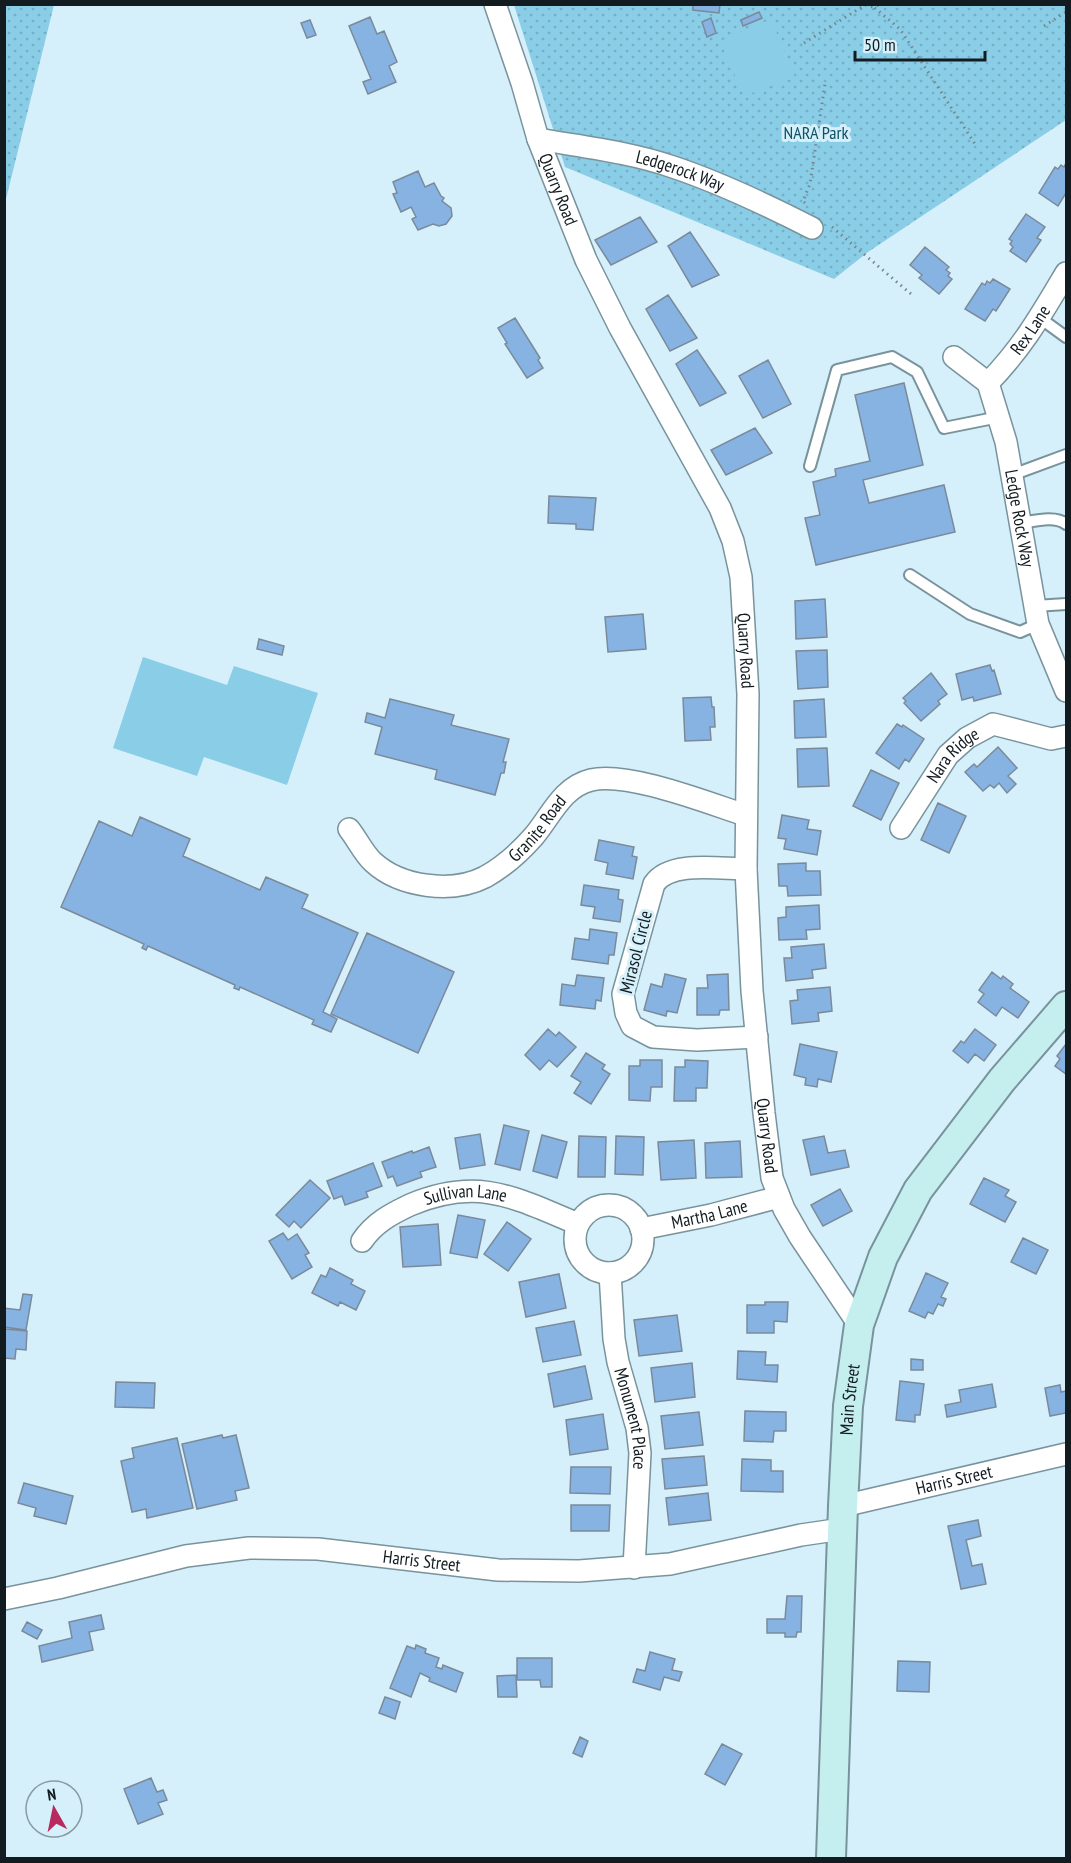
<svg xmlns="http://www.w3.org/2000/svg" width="1071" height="1863" font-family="'PT Sans Narrow',sans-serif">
<defs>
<pattern id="park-dots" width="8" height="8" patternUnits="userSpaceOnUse" patternTransform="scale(1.5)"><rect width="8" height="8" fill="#8acde6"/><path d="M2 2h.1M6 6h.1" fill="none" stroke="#76afc5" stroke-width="1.8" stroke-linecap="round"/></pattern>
</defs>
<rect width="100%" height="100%" fill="#d5f0fa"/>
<path fill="url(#park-dots)" d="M5,4L54,5L5,203L4,5Z
M514,5H1066V120L868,252L834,279L565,167Z"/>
<path fill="#8acde6" d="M771,19L795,77L744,96L720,41Z
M143,657L227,685L234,666L318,693L287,785L204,757L197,776L113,748Z"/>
<path fill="#87b3e3" stroke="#7a8a9b" stroke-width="1.5" d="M693,4H720L719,13L693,10Z
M759,12L762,18L743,26L741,20Z
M370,17L377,34L384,31L397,62L389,66L396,82L368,94L363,82L371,79L349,26Z
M711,18L716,33L707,37L702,22Z
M310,20L316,35L307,38L301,23Z
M1066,163V193L1058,206L1039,193L1055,167L1058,169L1061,165L1064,167Z
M418,171L425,187L434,183L441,196L444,198L442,201L451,208L452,216L446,224L439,226L433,224L418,230L412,219L416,217L411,207L401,212L393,194L397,193L393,182Z
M1026,214L1045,227L1037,238L1041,240L1026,262L1010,251L1013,247L1010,244L1012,241L1009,239Z
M640,217L657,242L611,265L595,240Z
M690,232L719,275L692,287L668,246Z
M925,247L949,267L946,270L950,273L948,276L952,279L939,294L919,278L922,275L910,265Z
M993,279L1010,289L996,311L993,309L985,321L965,309L982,283L985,285L987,281L990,283Z
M668,295L697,338L670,351L646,309Z
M515,318L540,358L538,360L543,368L527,378L505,344L507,343L498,328Z
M697,350L726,393L700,406L676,364Z
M768,360L791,404L763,418L739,376Z
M904,383L923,465L863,480L869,503L944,485L955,532L816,565L805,518L820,515L813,482L836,476L835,469L870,461L855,395Z
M755,428L772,453L726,475L711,450Z
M549,496L596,498L593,530L576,529V524L548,523Z
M825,599L827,637L796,639L795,601Z
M643,614L646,649L608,652L605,617Z
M259,639L284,646L282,655L257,649Z
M827,650L828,687L798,689L796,651Z
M990,665L992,671L994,670L1001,694L974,701L973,697L962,700L956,674Z
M931,673L947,694L938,701L940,704L921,721L904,703L906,701L903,698Z
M711,697L712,707H714L715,727H710L711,740L685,741L683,698Z
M390,699L454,715L451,725L509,739L503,762H506L504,773H501L495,795L435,779L437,770L375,754L382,727L365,722L367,713L385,718Z
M824,699L826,737L795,738L794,701Z
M897,724L902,727L903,725L924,739L909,762L905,759L899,769L876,753Z
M998,747L1017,768L1008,776L1016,784L1007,793L999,783L994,788L990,785L983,791L965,772L974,764L977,767Z
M827,748L829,786L798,787L797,749Z
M871,770L899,783L881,820L853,806Z
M938,803L966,816L949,853L921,840Z
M782,815L809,820L807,829L821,831L817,855L784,849L786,839L778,838Z
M140,817L190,839L183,856L260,890L266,877L308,895L302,908L358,933L323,1012L337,1019L331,1032L312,1024L314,1020L240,987L239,990L234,988L235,985L148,946L146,950L142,948L144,944L61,907L99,821L132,836Z
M599,840L634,847L632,856L637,857L633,879L606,874L608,863L595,860Z
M806,863V871H820L821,895L788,896L787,886H779L778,864Z
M584,885L619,890L618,899L623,900L620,922L593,918L595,907L581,905Z
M819,905L820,929L806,930L807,939L779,940L778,918L786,917V907Z
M590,929L617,933L614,955H609L608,964L572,959L575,938L589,940Z
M367,933L454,972L418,1053L331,1014Z
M824,944L826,968L812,970L813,978L786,981L784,958H792L791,947Z
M992,972L1001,979L1003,976L1013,984L1010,988L1029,1002L1018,1018L1002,1007L996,1016L978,1002L984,994L979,990Z
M665,974L686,979L677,1013L667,1011L666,1016L644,1010L651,984L662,987Z
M728,974L729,1010H720L719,1015H697V988H708L707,975Z
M577,975L604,978L601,1001L596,1000L595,1009L560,1005L562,984L575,986Z
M830,987L832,1011L818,1013L819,1021L792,1024L790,1001L798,1000L797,990Z
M548,1029L556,1036L559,1032L576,1047L557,1067L549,1060L540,1070L525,1055Z
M975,1029L996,1045L984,1061L975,1054L968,1063L953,1051L961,1041L964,1043Z
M800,1044L837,1052L831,1082L818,1079L817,1087L805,1085L806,1078L794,1075Z
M1066,1044V1074L1055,1066L1060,1059L1057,1056Z
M586,1053L605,1065L602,1069L610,1074L591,1104L574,1093L581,1082L571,1076Z
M640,1060H662V1087H651L650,1101L629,1100V1066H640Z
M685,1060L708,1061L707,1088H696V1101H674L675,1067H685Z
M504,1125L529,1131L520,1170L495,1164Z
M480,1134L485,1165L460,1169L455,1138Z
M542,1135L567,1142L557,1178L533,1171Z
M579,1136L606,1137L605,1177H578Z
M616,1136L644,1137L643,1175L615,1174Z
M824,1136L828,1153L845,1150L849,1167L811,1175L803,1140Z
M694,1140L696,1178L661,1180L658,1142Z
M740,1141L742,1177L706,1178L705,1143Z
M429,1147L436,1167L420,1172L422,1177L397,1186L393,1176L388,1178L382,1162L412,1151L413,1153Z
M373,1163L382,1186L366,1192L368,1197L345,1205L342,1196L334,1199L327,1181Z
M984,1178L1009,1190L1005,1196L1016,1202L1005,1222L970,1204Z
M310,1180L330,1198L301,1228L294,1221L289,1227L276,1215Z
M840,1189L852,1211L823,1226L811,1205Z
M458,1215L485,1220L477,1258L450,1253Z
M507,1222L531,1239L508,1271L484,1254Z
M438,1224L441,1265L403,1267L400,1227Z
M283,1233L288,1240L297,1234L309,1253L305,1255L312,1267L292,1279L269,1241Z
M1023,1238L1048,1250L1036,1274L1011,1262Z
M330,1268L353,1280L351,1284L365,1291L356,1310L340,1302L338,1306L312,1293L321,1275L326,1277Z
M926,1273L948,1283L941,1297L946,1299L943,1306L938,1304L933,1314L928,1312L925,1318L909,1311Z
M559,1274L566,1308L526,1317L519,1282Z
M23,1294L32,1295L26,1330L4,1327V1308L20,1310Z
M765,1302H788L787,1322L774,1321V1333H747V1305H765Z
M677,1315L682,1351L639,1356L634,1320Z
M574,1321L581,1355L543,1362L536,1328Z
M4,1329L27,1331L26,1350L16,1349L15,1359L4,1358Z
M738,1351L766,1352L765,1365H778L777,1382L737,1379Z
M911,1359L923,1360V1370H911Z
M692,1363L695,1397L655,1402L651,1368Z
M585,1366L592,1399L554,1407L548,1374Z
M900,1381L924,1384L920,1415H915V1422L896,1420Z
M116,1382L155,1383L154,1408L115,1407Z
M992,1384L996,1407L947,1417L945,1405L961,1402L959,1390Z
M1060,1385L1061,1392L1066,1391V1413L1050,1416L1045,1388Z
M745,1411L786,1412V1431H774L773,1442L744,1441Z
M699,1412L703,1445L665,1449L661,1416Z
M603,1414L608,1449L570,1455L566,1420Z
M222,1435L223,1438L236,1435L249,1488L235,1491L237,1500L197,1509L182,1444Z
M177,1438L193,1508L147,1518L146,1509L132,1512L121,1461L134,1458L132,1448Z
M704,1456L707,1485L665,1489L662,1459Z
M742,1459L771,1460V1471H783V1492L741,1491Z
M571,1467H611L610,1494L570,1493Z
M24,1483L73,1496L66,1524L34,1516L36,1508L18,1503Z
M708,1493L711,1520L669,1525L666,1498Z
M571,1505H610L609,1531H571Z
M978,1520L981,1536L966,1540L972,1566L982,1564L986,1584L961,1589L948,1526Z
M787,1596H802L801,1632H797L796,1637H785V1633H767V1619H785Z
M101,1615L104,1629L89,1632L93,1650L42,1662L39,1646L72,1638L69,1622Z
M27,1622L42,1630L37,1639L22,1631Z
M416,1645L426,1649L425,1653L439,1658L436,1667L442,1669L443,1665L463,1673L456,1692L429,1681L430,1678L420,1673L411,1697L390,1688L407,1646L415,1649Z
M650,1652L675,1659L672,1670L682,1672L679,1681L664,1677L660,1690L633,1682L637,1669L645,1671Z
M517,1658H552V1687H541L540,1680H517Z
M898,1661L930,1662L929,1692L897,1691Z
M516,1675L517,1697H498L497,1676Z
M385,1697L400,1702L395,1719L379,1713Z
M580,1737L588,1741L582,1757L573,1753Z
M722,1744L742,1754L725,1785L705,1774Z
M151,1778L157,1792L163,1790L167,1800L158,1803L163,1814L138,1824L124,1789Z"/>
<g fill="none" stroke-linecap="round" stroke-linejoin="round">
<defs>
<path id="service" d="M1040,318L1066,337
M810,466L837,370L892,357L917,372L944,428L999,417
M1012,475L1066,455
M1020,523C1034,521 1055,515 1066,524
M910,575L970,614L1020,632L1038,624
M1035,606L1066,604"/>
<g id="minor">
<path id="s1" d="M495,4L522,83L538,139L586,260L620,328L720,508L733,541L741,577L748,694L746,869L752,991L764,1113L772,1178L784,1209L800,1237L859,1325"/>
<path id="s2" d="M538,139C583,147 630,152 673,167C721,183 767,205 812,228"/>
<path id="s3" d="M954,357L988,383L1006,442L1038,624L1066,691"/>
<path id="s4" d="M988,383C1023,347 1041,315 1066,273"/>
<path id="s5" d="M901,828L948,755L967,738L993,724L1051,739L1066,736"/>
<path id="s6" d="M349,829C357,839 364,854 373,862C400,887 452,894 485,877C503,867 520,852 534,836C551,816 562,787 591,780C627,771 708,803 745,815"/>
<path d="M746,869C720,869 670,860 654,884L623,994L626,1013L632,1026L653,1037L697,1040L757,1037"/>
<circle cx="609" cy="1239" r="34"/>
<path id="s7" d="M641,1229L711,1215L779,1197"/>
<path id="s8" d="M362,1241C374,1223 391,1214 410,1205C479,1176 515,1198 578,1224"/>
<path id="s9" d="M610,1273L614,1339L618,1362L637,1428L640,1453L634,1568"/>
<path id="s10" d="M843,1506L1066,1454"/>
<path id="s11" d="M4,1599L58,1588L186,1556L249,1548L318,1549L498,1570L579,1571L670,1564L801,1535L842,1529"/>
</g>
<g id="secondary">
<path id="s12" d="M831,1858L843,1506L848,1406L859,1325L883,1257L918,1190L1002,1080L1066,1006"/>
</g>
</defs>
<use href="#service" stroke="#79939c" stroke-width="14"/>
<use href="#minor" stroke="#79939c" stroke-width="24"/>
<use href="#secondary" stroke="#79939c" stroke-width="32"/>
<path stroke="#74868d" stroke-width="3" stroke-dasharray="1.5 4.5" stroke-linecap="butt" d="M870,4L900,29L975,144
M1044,26L1066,12
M804,43L865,5L873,7L881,4
M805,203L803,201L810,184L825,84
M832,227L911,294"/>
<use href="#service" stroke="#fff" stroke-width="10"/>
<use href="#minor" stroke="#fff" stroke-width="21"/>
<use href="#secondary" stroke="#c5efef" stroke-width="28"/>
</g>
<g text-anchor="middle" stroke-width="6" stroke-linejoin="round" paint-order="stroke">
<g font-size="18" fill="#0f5063" stroke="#d5f0fa">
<text x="816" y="139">NARA Park</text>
</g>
<g font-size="18" fill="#121c20" stroke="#d5f0fa">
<text dy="6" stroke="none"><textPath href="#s2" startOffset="146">Ledgerock Way</textPath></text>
<text dy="6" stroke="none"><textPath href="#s1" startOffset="196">Quarry Road</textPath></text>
<text dy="6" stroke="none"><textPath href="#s4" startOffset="68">Rex Lane</textPath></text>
<text dy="6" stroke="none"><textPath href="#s3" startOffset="182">Ledge Rock Way</textPath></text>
<text dy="6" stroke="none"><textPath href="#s1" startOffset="700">Quarry Road</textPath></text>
<text dy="6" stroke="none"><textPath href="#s5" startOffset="90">Nara Ridge</textPath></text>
<text dy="6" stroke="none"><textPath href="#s6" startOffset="232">Granite Road</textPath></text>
<text transform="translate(636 952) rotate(-76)" y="6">Mirasol Circle</text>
<text dy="6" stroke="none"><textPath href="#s1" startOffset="1186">Quarry Road</textPath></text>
<text dy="6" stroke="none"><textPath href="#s8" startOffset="118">Sullivan Lane</textPath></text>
<text dy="6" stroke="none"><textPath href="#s7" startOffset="70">Martha Lane</textPath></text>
<text dy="6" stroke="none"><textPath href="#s12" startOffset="459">Main Street</textPath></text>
<text dy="6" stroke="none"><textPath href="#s9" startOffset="148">Monument Place</textPath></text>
<text dy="6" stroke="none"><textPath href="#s10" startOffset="114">Harris Street</textPath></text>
<text dy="6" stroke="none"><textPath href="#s11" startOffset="424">Harris Street</textPath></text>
</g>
</g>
<rect width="1071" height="1863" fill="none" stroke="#121c20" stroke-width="12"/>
<g transform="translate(54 1809) rotate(351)"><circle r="28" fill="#d5f0fa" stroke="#879ba3" stroke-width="1.5"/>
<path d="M0-4.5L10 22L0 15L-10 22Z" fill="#b82a5e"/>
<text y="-9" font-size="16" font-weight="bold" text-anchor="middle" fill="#121c20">N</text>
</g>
<path d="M855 51v9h130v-9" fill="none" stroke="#121c20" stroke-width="3"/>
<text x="864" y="51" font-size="18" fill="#121c20" stroke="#d5f0fa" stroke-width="4.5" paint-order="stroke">50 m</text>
</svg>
